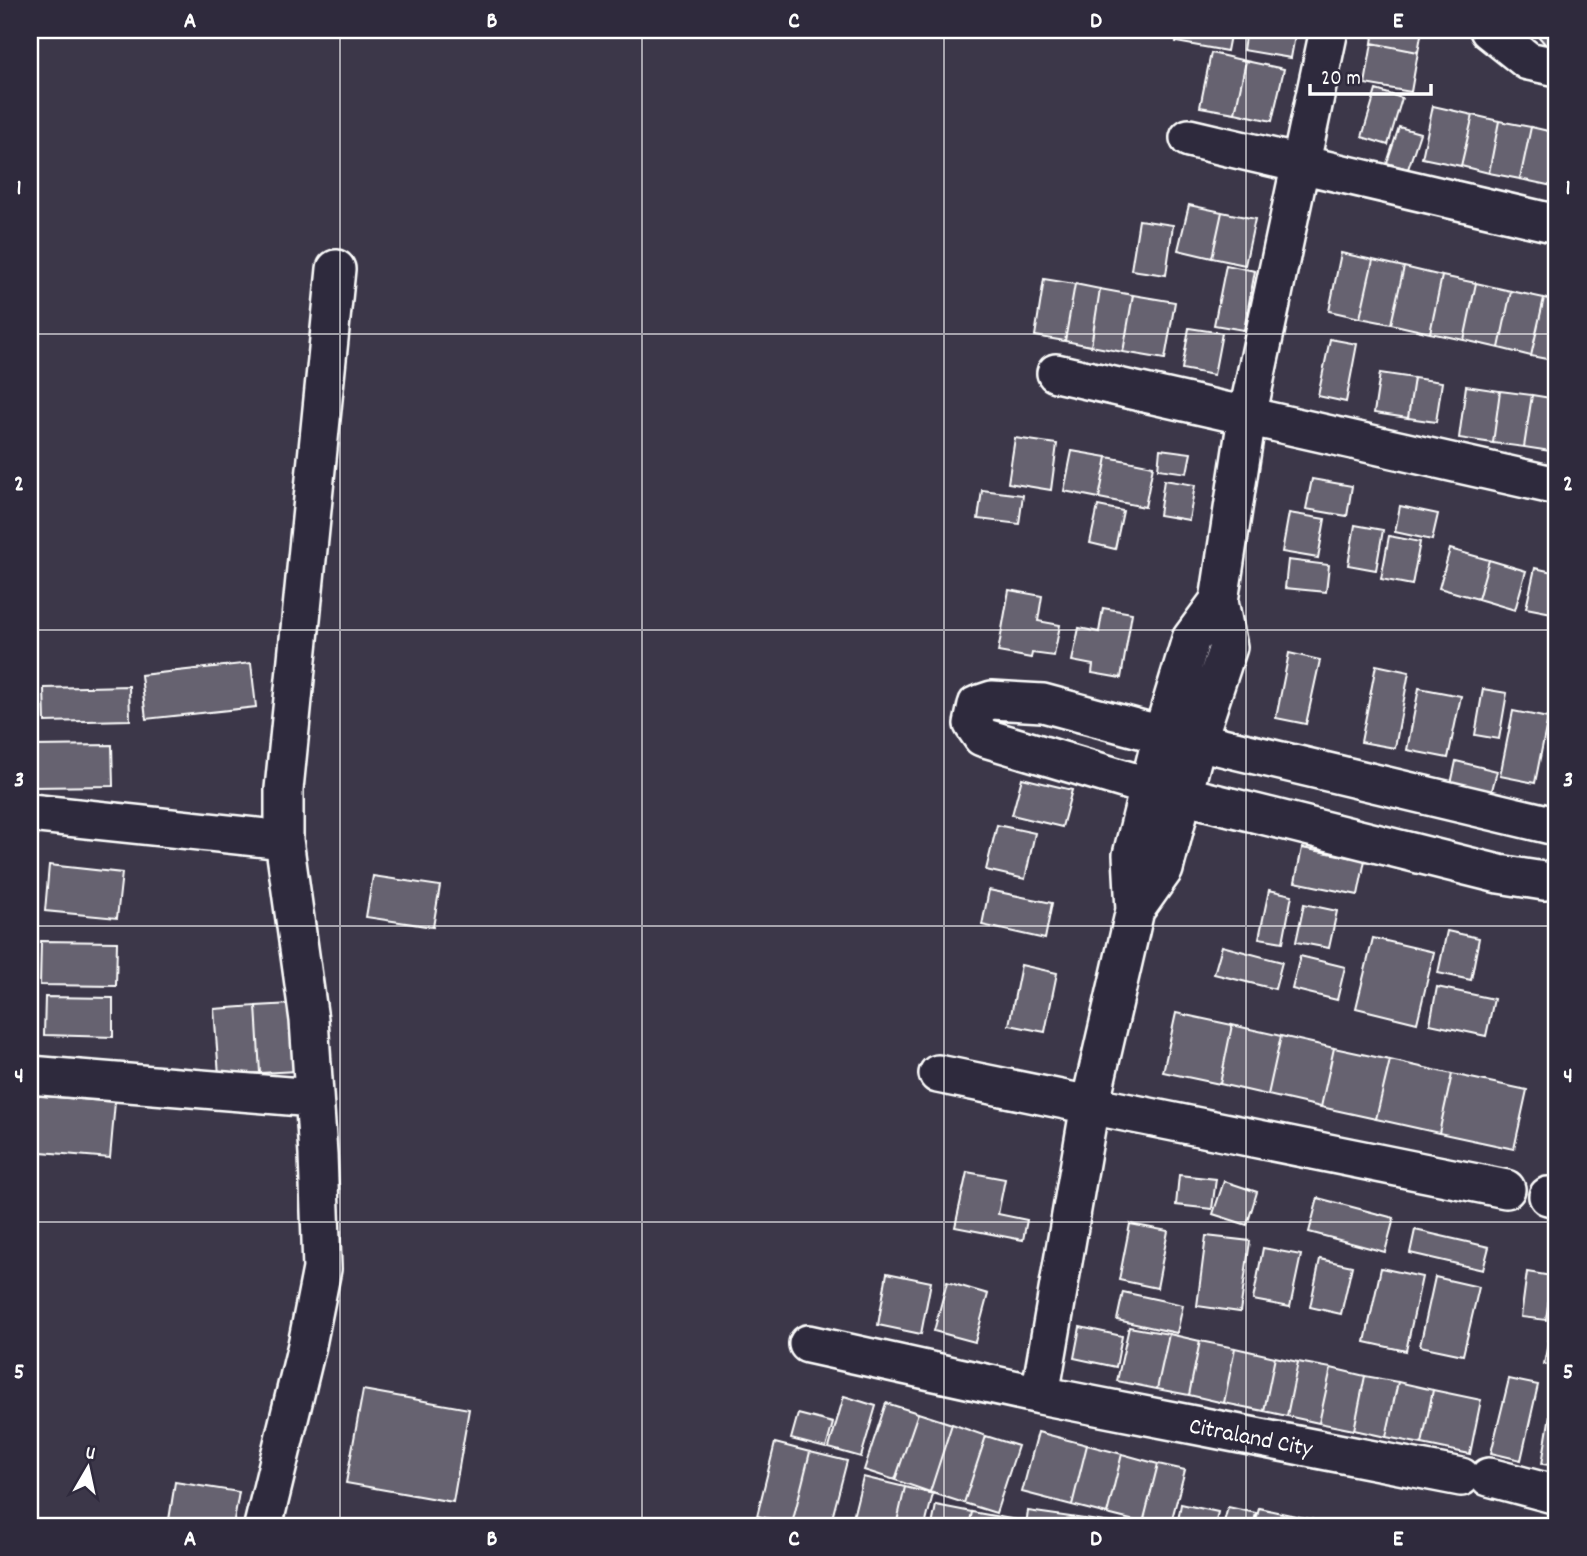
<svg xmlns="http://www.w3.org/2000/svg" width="1587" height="1556" font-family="Dekko,sans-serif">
<rect width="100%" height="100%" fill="#3c3749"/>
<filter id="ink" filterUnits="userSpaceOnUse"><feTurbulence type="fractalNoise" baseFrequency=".0143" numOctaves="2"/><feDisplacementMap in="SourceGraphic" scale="14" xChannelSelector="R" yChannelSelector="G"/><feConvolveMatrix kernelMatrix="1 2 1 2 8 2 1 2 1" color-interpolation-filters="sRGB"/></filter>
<g filter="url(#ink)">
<path fill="#666270" stroke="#fff" stroke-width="2" d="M1178,30H1231L1227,51L1176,42Z
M1246,30H1296L1291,58L1243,50Z
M1374,30H1422L1418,52L1372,43Z
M1533,30H1557V48L1552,52Z
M1372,43L1418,52L1411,92L1365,84Z
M1211,53L1246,61L1235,113L1200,107Z
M1246,61L1284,69L1272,121L1235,113Z
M1376,90L1402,98L1388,145L1362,137Z
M1433,106L1473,115L1461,166L1422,158Z
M1473,115L1499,121L1489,173L1461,166Z
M1499,121L1531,127L1520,179L1489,173Z
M1399,127L1420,133L1408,169L1387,163Z
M1531,127L1557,133V187L1520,179Z
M1189,205L1222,212L1212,258L1178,250Z
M1222,212L1255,219L1245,265L1212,258Z
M1139,220L1173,225L1166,275L1131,270Z
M1341,253L1373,260L1360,318L1329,311Z
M1373,260L1404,267L1391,324L1360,318Z
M1226,265L1255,271L1244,330L1214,325Z
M1404,267L1442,276L1430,333L1391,324Z
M1442,276L1476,283L1464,340L1430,333Z
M1044,279L1075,284L1065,341L1035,336Z
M1476,283L1511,291L1499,348L1464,340Z
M1075,284L1100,289L1091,346L1065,341Z
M1100,289L1133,295L1123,352L1091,346Z
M1511,291L1544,298L1531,356L1499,348Z
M1133,295L1175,302L1165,359L1123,352Z
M1544,298L1557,301V361L1531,356Z
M1189,328L1222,333L1214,375L1182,369Z
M1330,339L1357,344L1346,402L1318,396Z
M1380,373L1414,378L1408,418L1374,413Z
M1414,378L1442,382L1436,422L1408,418Z
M1466,386L1500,391L1493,443L1459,438Z
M1500,391L1532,395L1524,447L1493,443Z
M1532,395L1557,399V452L1524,447Z
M1015,438L1057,444L1051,490L1008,483Z
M1160,449L1191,453L1187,473L1158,469Z
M1072,451L1107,457L1099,498L1064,491Z
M1107,457L1153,466L1145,507L1099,498Z
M1312,479L1352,486L1347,516L1306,509Z
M1164,480L1195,485L1189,520L1159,515Z
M982,490L1023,495L1019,524L978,519Z
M1098,506L1123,511L1115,549L1090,543Z
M1400,506L1438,514L1432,540L1395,532Z
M1289,513L1325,519L1318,558L1282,552Z
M1355,525L1383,530L1376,570L1348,565Z
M1389,536L1420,542L1412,585L1381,579Z
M1450,549L1489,560L1478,599L1439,588Z
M1288,560L1329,565L1326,592L1285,588Z
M1489,560L1526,571L1515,610L1478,599Z
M1535,568L1557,573V614L1526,608Z
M1009,590L1042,596L1038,621L1060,625L1054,656L1032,653L1031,658L998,652Z
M1103,608L1132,613L1121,678L1092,673L1093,665L1072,661L1079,628L1099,632Z
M1289,653L1320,660L1306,724L1276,718Z
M251,663L256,707L146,719L141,675Z
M1376,665L1409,672L1395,748L1361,742Z
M129,686L130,720L45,722L44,688Z
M1419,688L1461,696L1448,758L1407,750Z
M1483,689L1507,693L1499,739L1475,735Z
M1513,711L1548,718L1535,783L1500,776Z
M112,745L113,786L32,787V746Z
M1456,761L1497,771L1491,794L1451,784Z
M1022,778L1072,790L1062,827L1012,815Z
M997,825L1035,833L1025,879L986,870Z
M1302,848L1365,860L1358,895L1295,882Z
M49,865L122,873L117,918L45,911Z
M373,876L440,886L433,927L366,917Z
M989,890L1052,903L1045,939L982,925Z
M1269,890L1292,895L1283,942L1259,938Z
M1304,904L1337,911L1329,948L1296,942Z
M1447,931L1479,938L1471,980L1438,973Z
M1373,938L1434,952L1417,1023L1356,1008Z
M41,941L117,942L116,986L40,985Z
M1222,946L1282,962L1275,989L1214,974Z
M1300,956L1345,967L1337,1000L1292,989Z
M1021,965L1057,973L1045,1032L1009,1025Z
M1437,987L1494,999L1486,1036L1430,1024Z
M45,997L113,998V1037L44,1035Z
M292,1004L297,1071L260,1073L256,1006Z
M256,1006L260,1073L219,1075L214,1009Z
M1176,1013L1232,1025L1220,1084L1163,1072Z
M1232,1025L1281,1036L1268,1095L1220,1084Z
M1281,1036L1334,1048L1321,1107L1268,1095Z
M1334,1048L1390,1060L1376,1119L1321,1107Z
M1390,1060L1452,1074L1439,1133L1376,1119Z
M1452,1074L1527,1090L1514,1149L1439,1133Z
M32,1095L115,1102L110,1158L30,1151Z
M967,1172L1005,1179L998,1214L1027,1220L1023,1240L955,1227Z
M1179,1175L1216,1179L1212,1209L1176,1205Z
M1224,1181L1257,1192L1247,1225L1213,1214Z
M1318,1198L1394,1218L1385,1252L1309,1232Z
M1130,1224L1168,1231L1157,1288L1119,1280Z
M1415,1230L1489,1247L1483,1270L1410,1253Z
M1206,1236L1250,1241L1240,1312L1197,1306Z
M1263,1248L1301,1255L1290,1307L1253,1300Z
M1320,1259L1352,1266L1341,1314L1310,1307Z
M1381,1268L1422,1277L1406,1351L1365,1342Z
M1527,1272L1552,1276L1546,1320L1521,1317Z
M887,1273L931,1282L921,1334L878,1325Z
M1435,1277L1479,1287L1463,1355L1420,1346Z
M947,1282L988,1294L975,1342L934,1331Z
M1123,1292L1183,1305L1177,1333L1117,1320Z
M1554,1313L1557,1314V1367L1544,1364Z
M1080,1327L1122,1336L1116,1367L1074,1358Z
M1129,1327L1169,1334L1157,1389L1117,1381Z
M1169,1334L1200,1341L1189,1395L1157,1389Z
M1200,1341L1235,1348L1224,1403L1189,1395Z
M1235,1348L1275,1357L1264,1411L1224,1403Z
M1275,1357L1298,1362L1287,1416L1264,1411Z
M1298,1362L1331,1368L1319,1423L1287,1416Z
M1331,1368L1365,1376L1354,1430L1319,1423Z
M1365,1376L1398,1382L1386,1437L1354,1430Z
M1509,1379L1538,1385L1521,1460L1491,1453Z
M1398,1382L1433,1390L1422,1444L1386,1437Z
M363,1390L469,1409L453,1502L346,1483Z
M1433,1390L1481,1400L1470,1454L1422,1444Z
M844,1396L876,1406L861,1457L829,1448Z
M1553,1396L1557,1397V1466L1542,1464Z
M886,1403L918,1413L895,1480L864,1470Z
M918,1413L952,1424L930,1492L895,1480Z
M798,1414L833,1423L826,1448L791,1439Z
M952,1424L986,1436L964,1503L930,1492Z
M1038,1432L1087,1445L1072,1505L1022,1492Z
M986,1436L1018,1446L996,1513L964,1503Z
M775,1443L810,1452L792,1524L757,1516Z
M1087,1445L1122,1454L1107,1514L1072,1505Z
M810,1452L847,1461L830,1526L792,1524Z
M1122,1454L1158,1464L1143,1523L1107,1514Z
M1158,1464L1185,1470L1170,1526H1155L1143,1523Z
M863,1477L905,1487L896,1526L851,1525Z
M175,1482L239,1492L233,1526H168Z
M905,1487L933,1494L925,1526H896Z
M1181,1504L1218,1512L1215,1526H1177Z
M936,1505L972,1512L969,1526H932Z
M1228,1507L1256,1513L1253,1526H1223Z
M1259,1508L1291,1515L1288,1526H1255Z
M1028,1511L1085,1519L1084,1526H1026Z
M972,1512L1017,1520L1016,1526H969Z
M1291,1515L1328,1523L1327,1526H1288Z
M1085,1519L1129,1526H1084Z"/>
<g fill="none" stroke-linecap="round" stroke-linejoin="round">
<defs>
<path id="minor" d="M1489,30L1528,61L1557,67
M1189,138L1557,224
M1056,373L1557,486
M30,813L284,840
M1544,881L1499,874L1150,787L982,737L973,724L977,705L992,700L1043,703L1162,735L1197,741L1551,825
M1135,910L1164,869L1197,741L1228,647L1219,601L1247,417L1329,30
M938,1074L1090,1105L1135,910L1132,855L1162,735L1191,639L1219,601
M30,1075L313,1098
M1548,1196L1557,1198
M808,1344L1040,1395
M1461,1477L1040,1395L1090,1105L1506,1189
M1489,1477L1557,1495
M263,1526L307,1345L322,1269L318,1154L309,1020L284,840V789L336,269"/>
</defs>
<use href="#minor" stroke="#fff" stroke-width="42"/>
<use href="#minor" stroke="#2f2a3d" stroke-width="37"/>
</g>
</g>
<path fill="none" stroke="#fff" stroke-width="2" stroke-opacity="0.55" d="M340,30V1526M642,30V1526M944,30V1526M1246,30V1526M30,334H1557M30,630H1557M30,926H1557M30,1222H1557"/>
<g text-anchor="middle" stroke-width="5" stroke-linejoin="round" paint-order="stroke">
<g font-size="24" fill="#fff" stroke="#2f2a3d">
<text transform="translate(1251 1436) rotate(11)" y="8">Citraland City</text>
</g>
</g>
<rect width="1587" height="1556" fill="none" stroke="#2f2a3d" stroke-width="77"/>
<g transform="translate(88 1468) rotate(9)" stroke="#2f2a3d" stroke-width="5" paint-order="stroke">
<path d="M0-5L12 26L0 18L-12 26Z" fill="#ffffff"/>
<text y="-10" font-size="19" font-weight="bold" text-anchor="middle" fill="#ffffff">U</text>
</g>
<path d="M1310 84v10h121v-10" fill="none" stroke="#ffffff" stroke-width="3.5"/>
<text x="1321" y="84" font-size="21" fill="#ffffff" stroke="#2f2a3d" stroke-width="5" paint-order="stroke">20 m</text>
<rect x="38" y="38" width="1510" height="1480" fill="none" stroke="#fff" stroke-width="2.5"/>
<g font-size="23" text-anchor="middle" font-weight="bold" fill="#fff">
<text x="190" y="27">A</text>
<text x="492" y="27">B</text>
<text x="794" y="27">C</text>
<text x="1096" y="27">D</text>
<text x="1398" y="27">E</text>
<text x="19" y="194">1</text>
<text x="1568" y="194">1</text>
<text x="19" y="490">2</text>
<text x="1568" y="490">2</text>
<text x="19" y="786">3</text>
<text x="1568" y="786">3</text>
<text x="19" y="1082">4</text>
<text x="1568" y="1082">4</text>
<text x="19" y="1378">5</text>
<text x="1568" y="1378">5</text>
<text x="190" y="1545">A</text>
<text x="492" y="1545">B</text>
<text x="794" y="1545">C</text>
<text x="1096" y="1545">D</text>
<text x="1398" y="1545">E</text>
</g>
</svg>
